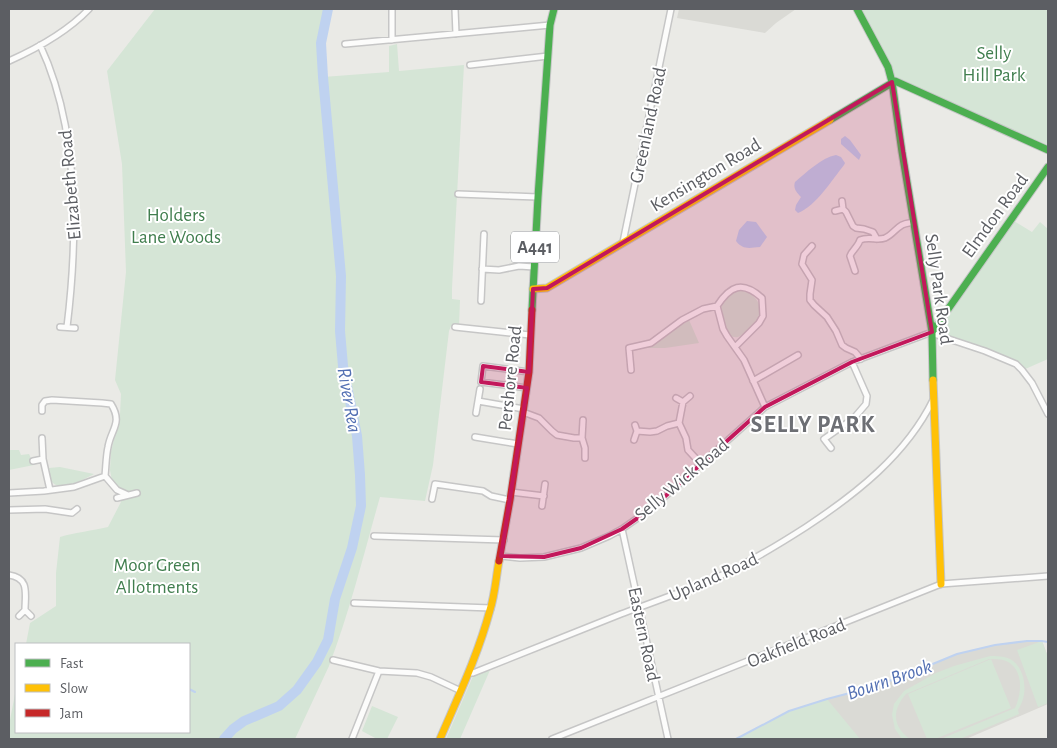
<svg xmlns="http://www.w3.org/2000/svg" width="1057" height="748" font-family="'Alegreya Sans',sans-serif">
<rect width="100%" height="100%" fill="#eaeae6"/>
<path fill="#dadad5" d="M679,9H796L776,23L765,33L677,18Z
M1027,641H1042L1048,657V704L966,739H736L789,711L827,699L865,689L901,677L957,654L995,645Z"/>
<path fill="#d5e5d6" d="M155,9H328L321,43L323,77L389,72V46L397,44L399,71L464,65L452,288V299L460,300L459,326H451L449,331L433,465L425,501L380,497C364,553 350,611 329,666L295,739H9V725L16,689V732H189V644H26L30,623L56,606V573L60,537C76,532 92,531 108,527L121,502L112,481L110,470L111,452L120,414L121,394L115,380L126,272L122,164L107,71Z
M861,9H1048V145L897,80Z
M1014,221L1032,232L1040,222L1048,229V359L1023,370L993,352L942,333L940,329L968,284Z
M741,290C753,292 764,304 759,317C757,322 751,326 748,330C745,332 741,336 738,337C735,338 732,336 730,336C724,326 716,306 726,296C730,292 736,291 741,290Z
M689,320L699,343L665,348H644Z
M9,450H19L21,455L29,454L34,465L9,470Z
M60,467L94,474C86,478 61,492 53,483C50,480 50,472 49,468Z
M1042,641L1048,657V703L1038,707L1017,650Z
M990,656C997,656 1003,656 1010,659C1023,666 1027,685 1023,699C1022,703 1020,706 1018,710L1019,714L960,739H941L1015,708C1022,693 1024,669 1006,661C1001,659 995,659 989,659L906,694C892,710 892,726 910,739H902L895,729L892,715L894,704L904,691L936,673L954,666Z
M991,659L1011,708L935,739H927L908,694Z
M490,670L460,739H446L473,676Z
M827,699L860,739H736L789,711Z
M372,706L398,717L387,739H377L362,731Z"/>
<path fill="#bfd2f0" d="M845,136L850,140L861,155L859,160L841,144V139Z
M836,155L841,157L845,163L844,165C832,180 816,206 798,213L795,210L796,205L801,197C796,192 793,188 795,182C807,172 821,158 836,155Z
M747,221L756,222L767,237L760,247C749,248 743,250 736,241L739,230Z"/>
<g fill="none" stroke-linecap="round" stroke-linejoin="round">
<path stroke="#bfd2f0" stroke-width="2" d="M189,689L195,692
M736,739L789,711L827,699L865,689L901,677L957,654L995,645L1027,641H1042L1048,642"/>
<path stroke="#bfd2f0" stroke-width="10" d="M224,739L233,729L244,721L279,706L297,690L317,662L328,640L335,599L352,548L361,506L360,475L357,436L343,366L340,331L341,276L323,77L321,43L328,9"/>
<defs>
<path id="street" d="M392,9V40
M455,9L456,34
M345,44L550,25
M40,45C80,130 78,237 67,327
M9,61C38,48 67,32 89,9
M470,65L548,56
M458,194L538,197
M842,201L843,209
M835,211L843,209L846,212L853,226L856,228L864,229L873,232L877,239
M623,242L671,9
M812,246L804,255L802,264L812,280L810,294V300L814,305L827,317L836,331L842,345L846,348L855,352L861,359
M482,269L499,270L519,266L534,267
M855,271L850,256C852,250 858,247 860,240C869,236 877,241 885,238C892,235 895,229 902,225C906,223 910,223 914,222
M481,301L484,234
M717,306C730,286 742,280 762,298L763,316L759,323L735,347
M60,327L75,328
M455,327L530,335
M631,370L629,348L651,343L682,320L703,309L717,306L723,329L727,336L744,360L765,407
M753,381L798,355
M527,388L481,382L483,366L529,372
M676,398L683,402L690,396
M478,401L524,409
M683,402L679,423L686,438L688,450L701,464
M42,411V405L45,401L52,400L102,403L111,404C123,423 111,429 108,447C106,456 106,466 105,476
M523,412L539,418L552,431L557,435L574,438H582
M476,413L480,389
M583,420L582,438L585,448V458
M637,431L650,432L657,431L667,426L679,423
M475,437L518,444
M42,438L43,459L50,490
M634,440L637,431L635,425
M831,448L824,439L854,418L866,404L867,396L852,362
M33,461L43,459
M511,492L544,496
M9,493L44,491L74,487L105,476L117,490L128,495
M117,498L137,493
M432,499L435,484L483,491L491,496L510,500
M542,506L545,484
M9,510L45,509L72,513L77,509
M622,529L668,739
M374,536L504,540
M501,556L520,558L544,557L581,548L609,536L622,529L652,508L765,407L852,362L932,332L937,335L985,351L1016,364L1022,370L1032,383L1048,414
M9,575C30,578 25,594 25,610
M354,603L491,608
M19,616L25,610L31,616
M333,660L379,671L417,673L431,677L461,691
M469,673H473C522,653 572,634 621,614C654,602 688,590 720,576C750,562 778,545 806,527C856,494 906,455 933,400
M352,739L379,671
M552,739L941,584L1048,576"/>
<path id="fast" d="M857,9L888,67L892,82L902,152L932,332L933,380
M830,120L895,81L1048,150
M532,310L538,197L550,25L554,9
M932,332L1048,167"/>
<path id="slow" d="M533,289L547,288L830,120
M933,380L941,584
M440,739C458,697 478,655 490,610C495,595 496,577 499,561"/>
<path id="jam" d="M499,561L510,500L529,372L532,310"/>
</defs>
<use href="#street" stroke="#c6c6c6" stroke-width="8"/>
<use href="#fast" stroke="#c6c6c7" stroke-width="9"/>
<use href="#slow" stroke="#c6c6c7" stroke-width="9"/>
<use href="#jam" stroke="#c6c6c7" stroke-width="9"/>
<use href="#street" stroke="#fcfcfb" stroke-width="5"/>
<use href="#fast" stroke="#4caf50" stroke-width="7"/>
<use href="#slow" stroke="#ffc107" stroke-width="7"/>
<use href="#jam" stroke="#c62828" stroke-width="7"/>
</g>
<path fill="#c2185b" fill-opacity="0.2" stroke="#c2185b" stroke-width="4" stroke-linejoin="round" d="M892,82L932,332L852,362L765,407L652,508L622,529L581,548L544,557L501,556L527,388L481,382L483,366L529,372L533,289L547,288Z"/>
<g text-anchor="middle" stroke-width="4" stroke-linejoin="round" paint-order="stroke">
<rect fill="#fff" stroke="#8d8e92" stroke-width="1" x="511" y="231.5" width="48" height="31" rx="4"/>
<g font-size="18" font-weight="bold" fill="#5c5e63">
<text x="535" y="253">A441</text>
</g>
<g font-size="19" fill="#407e4e" stroke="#fff">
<text x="994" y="59">Selly<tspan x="994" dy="22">Hill Park</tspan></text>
<text x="176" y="221">Holders<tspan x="176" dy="22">Lane Woods</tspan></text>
<text x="157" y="571">Moor Green<tspan x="157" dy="22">Allotments</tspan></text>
</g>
<g font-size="19" fill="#5c5e63" stroke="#fff">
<text transform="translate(647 125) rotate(-78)" y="7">Greenland Road</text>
<text transform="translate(705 174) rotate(-31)" y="7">Kensington Road</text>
<text transform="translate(69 185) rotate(-95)" y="7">Elizabeth Road</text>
<text transform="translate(994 215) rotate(-54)" y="7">Elmdon Road</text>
<text transform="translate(940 289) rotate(82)" y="7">Selly Park Road</text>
<text transform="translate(509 378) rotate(-84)" y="7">Pershore Road</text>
<text transform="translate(681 479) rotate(-40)" y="7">Selly Wick Road</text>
<text transform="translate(713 576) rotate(-24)" y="7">Upland Road</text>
<text transform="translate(645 634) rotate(78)" y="7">Eastern Road</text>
<text transform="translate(796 642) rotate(-22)" y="7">Oakfield Road</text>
</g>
<g font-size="20" font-style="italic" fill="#5370b3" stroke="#fff">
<text transform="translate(350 400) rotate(80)" y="7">River Rea</text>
<text transform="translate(889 679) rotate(-19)" y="7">Bourn Brook</text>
</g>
<g font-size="24" font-weight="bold" letter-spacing="1" fill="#6d6f74" stroke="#fff">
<text x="813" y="432">SELLY PARK</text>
</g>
</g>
<rect width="1057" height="748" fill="none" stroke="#5c5e63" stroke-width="20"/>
<rect x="15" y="643" width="175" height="90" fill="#ffffff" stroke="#bebfc1"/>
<rect x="25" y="659" width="25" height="8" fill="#4caf50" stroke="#bebfc1"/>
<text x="60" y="668" font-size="15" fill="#5c5e63">Fast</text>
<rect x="25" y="684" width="25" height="8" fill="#ffc107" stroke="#bebfc1"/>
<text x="60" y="693" font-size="15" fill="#5c5e63">Slow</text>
<rect x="25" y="709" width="25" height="8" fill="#c62828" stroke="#bebfc1"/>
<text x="60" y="718" font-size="15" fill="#5c5e63">Jam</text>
</svg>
